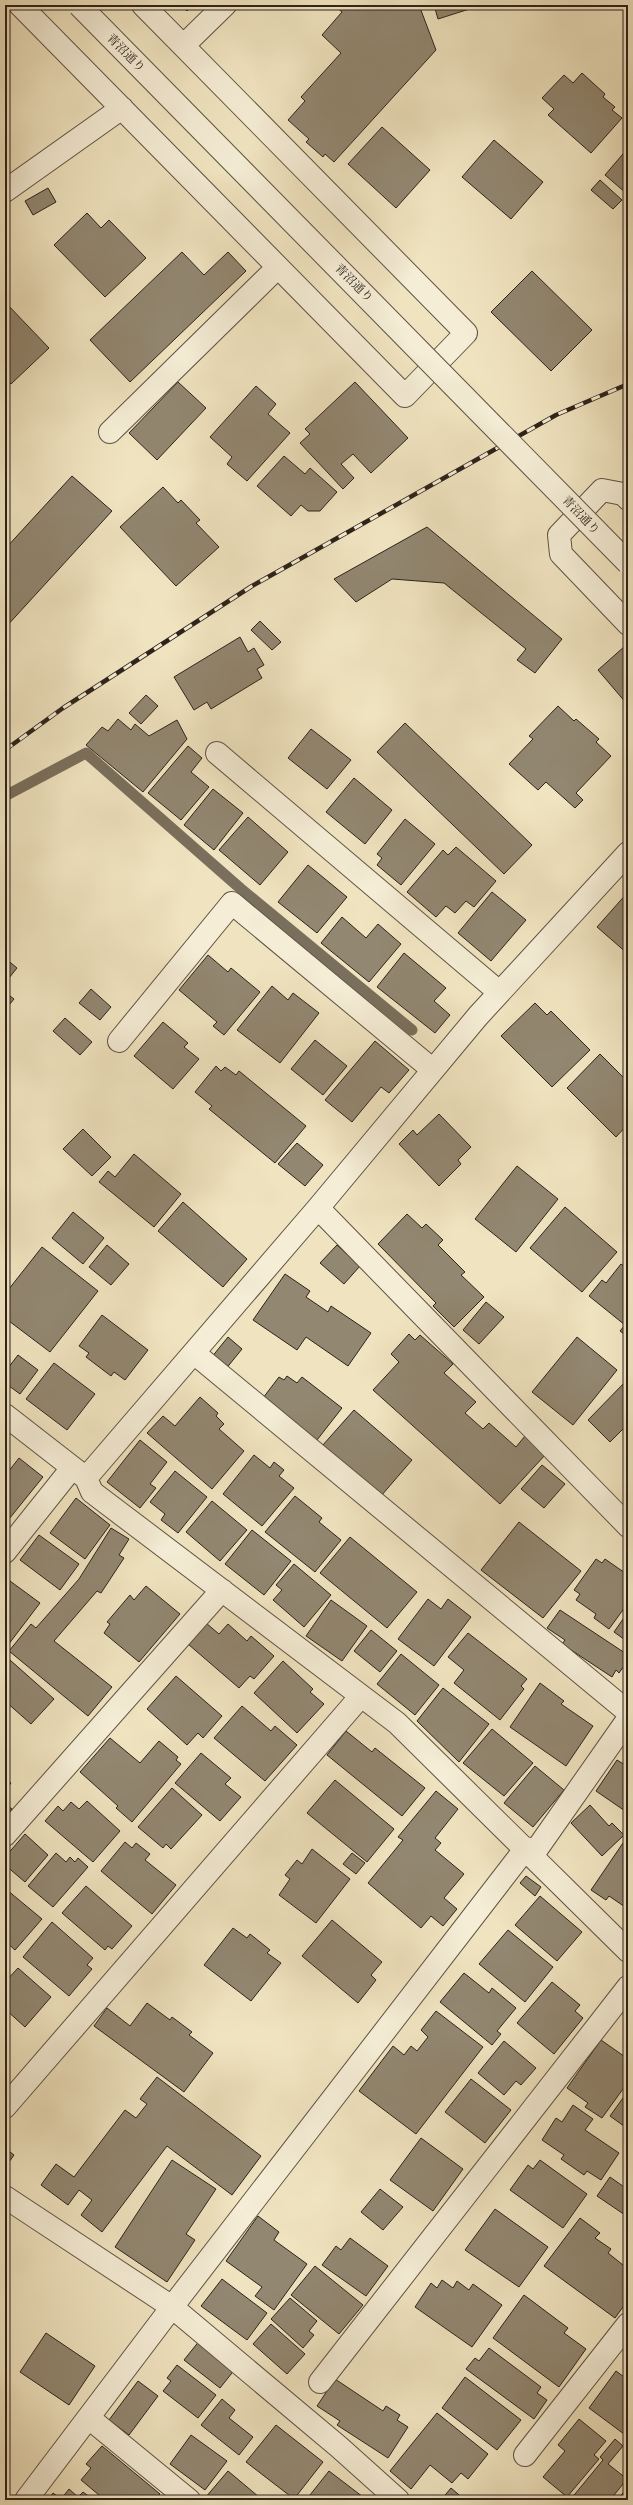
<svg xmlns="http://www.w3.org/2000/svg" width="633" height="2505" font-family="Cardo,'Noto Serif JP',serif">
<rect width="100%" height="100%" fill="#f0e4c0"/>
<filter id="stains"><feTurbulence type="fractalNoise" baseFrequency=".005" numOctaves="4"/><feColorMatrix values="0 0 0 0 .2 0 0 0 0 .09 0 0 0 0 .02 0 0 0 .5 -.17"/></filter>
<radialGradient id="worn" r=".72"><stop offset=".6" stop-color="#630" stop-opacity="0"/><stop offset="1" stop-color="#630" stop-opacity=".3"/></radialGradient>
<g fill="none" stroke-linecap="round" stroke-linejoin="round">
<path stroke="#7a6f5c" stroke-width="11" d="M5,796L86,753L241,889L412,1030"/>
</g>
<path fill="#928771" stroke="#2d231b" d="M181,5H192L187,11Z
M334,5H419L436,50L334,162L325,154L323,157L306,142L309,139L288,120L305,101L301,97L341,53L322,35L342,12Z
M434,5H482L438,19Z
M582,73L605,94L603,97L615,107L612,110L622,118L591,153L548,115L554,109L542,98L564,75L573,83Z
M382,127L430,170L396,208L348,164Z
M494,140L543,182L511,219L462,177Z
M628,148V191L626,193L605,175Z
M600,180L622,200L613,209L591,190Z
M48,188L56,202L33,215L25,201Z
M87,213L101,228L109,220L146,258L105,297L54,245Z
M182,252L204,275L228,252L246,271L130,382L90,340Z
M532,271L592,330L551,371L491,312Z
M5,302L49,348L11,384L5,378Z
M178,382L206,408L157,460L129,433Z
M355,382L408,438L371,473L353,454L341,464L354,478L343,489L300,443L310,434L305,429Z
M256,386L276,404L268,414L290,433L247,481L227,464L232,457L210,437Z
M284,456L305,474L310,468L337,492L320,511H308L301,505L291,516L257,486Z
M72,476L112,511L5,628V549Z
M163,487L178,503L181,500L200,520L196,523L219,547L176,586L120,527Z
M427,527L562,639L535,673L517,660L526,649L444,583L392,579L356,602L334,579Z
M260,621L281,642L272,650L251,630Z
M240,637L248,652L254,648L264,665L257,669L262,678L211,709L207,702L194,710L174,677Z
M625,646L628,649L627,704L598,670Z
M146,695L158,706L141,724L129,713Z
M558,706L574,721L576,719L599,739L596,742L611,756L576,793L583,800L575,808L546,782L538,790L509,764L533,739L529,736Z
M118,719L131,730L135,724L149,736L177,720L187,739L143,792L86,745L102,727L108,731Z
M405,723L532,845L504,874L377,752Z
M311,729L351,760L327,789L288,758Z
M188,746L202,758L191,772L209,787L181,820L148,793Z
M354,778L392,810L365,844L326,812Z
M213,789L243,813L214,850L184,825Z
M248,817L288,852L260,885L219,850Z
M405,819L435,844L401,885L377,865L382,858L377,854Z
M456,847L496,881L474,907L466,901L455,913L446,906L436,917L407,892L443,850L448,855Z
M308,865L347,897L317,933L278,902Z
M492,892L526,920L491,961L458,933Z
M628,892V954L597,927Z
M342,917L366,938L378,924L401,944L369,982L321,943Z
M404,953L446,988L434,1001L450,1015L435,1033L377,987Z
M208,955L228,972L231,968L260,992L224,1035L213,1026L217,1022L179,990Z
M5,958L17,968L5,983Z
M272,986L288,1000L293,993L319,1013L280,1063L237,1030Z
M91,989L111,1007L100,1020L79,1003Z
M5,992L14,999L5,1010Z
M535,1003L547,1015L551,1011L590,1050L552,1087L501,1036Z
M65,1018L92,1042L80,1055L53,1031Z
M163,1022L188,1043L184,1047L199,1059L173,1089L134,1056Z
M315,1040L347,1066L323,1095L291,1069Z
M375,1041L409,1070L389,1093L381,1087L352,1122L325,1100Z
M600,1054L628,1082V1124L616,1137L567,1088Z
M216,1066L221,1071L225,1067L236,1075L239,1071L306,1126L275,1163L209,1109L212,1106L195,1092Z
M439,1114L471,1147L458,1160L461,1164L439,1186L399,1144L413,1130L417,1135Z
M83,1129L111,1157L92,1176L63,1149Z
M297,1143L323,1165L305,1186L278,1164Z
M134,1154L181,1194L154,1227L99,1182L108,1171L115,1177Z
M517,1166L558,1199L516,1252L475,1219Z
M183,1202L247,1259L223,1287L158,1231Z
M565,1207L617,1252L582,1292L530,1248Z
M73,1212L104,1238L83,1264L52,1238Z
M407,1214L422,1228L426,1224L443,1240L438,1245L465,1272L461,1275L484,1297L454,1327L433,1306L436,1303L378,1244Z
M107,1245L129,1264L111,1285L89,1267Z
M337,1245L360,1266L344,1284L320,1263Z
M42,1247L98,1291L50,1352L5,1318V1294Z
M621,1264L627,1268L628,1267V1337L620,1331L625,1325L589,1296L602,1280L606,1283Z
M285,1274L310,1291L306,1297L328,1312L331,1306L371,1333L348,1366L306,1337L297,1350L253,1320Z
M486,1302L504,1317L479,1344L463,1330Z
M102,1315L148,1350L125,1380L114,1372L111,1376L86,1357L89,1353L79,1346Z
M409,1334L415,1340L420,1335L453,1364L444,1373L476,1402L465,1413L483,1429L489,1423L516,1447L525,1436L546,1454L500,1504L373,1390L399,1362L391,1354Z
M228,1337L242,1349L225,1370L211,1358Z
M577,1337L617,1370L573,1425L532,1392Z
M18,1355L38,1370L20,1394L5,1383V1372Z
M54,1363L95,1394L67,1430L26,1399Z
M287,1376L297,1383L302,1377L342,1408L317,1440L263,1398L279,1377L284,1380Z
M628,1379V1424L610,1442L588,1420Z
M200,1397L218,1413L216,1416L224,1424L219,1429L244,1451L212,1489L147,1433L163,1416L175,1426Z
M354,1410L412,1460L381,1496L322,1446Z
M628,1430V1439L624,1435Z
M140,1440L167,1462L150,1484L156,1488L140,1508L107,1482Z
M254,1455L270,1468L274,1462L284,1470L279,1476L294,1488L262,1526L223,1494Z
M19,1458L43,1477L5,1524V1476Z
M542,1465L565,1484L544,1508L521,1489Z
M175,1471L207,1497L178,1533L161,1520L165,1514L150,1502Z
M295,1496L322,1518L319,1522L341,1540L315,1572L265,1532Z
M76,1498L110,1525L85,1559L50,1533Z
M212,1501L247,1530L220,1561L186,1532Z
M519,1522L581,1571L543,1618L481,1570Z
M111,1528L129,1539L119,1555L124,1558L101,1593L97,1591L54,1641L112,1687L88,1716L9,1651L31,1624L36,1628L79,1579Z
M252,1530L291,1561L264,1595L225,1564Z
M39,1535L79,1564L60,1590L20,1560Z
M350,1537L417,1592L387,1628L320,1573Z
M596,1559L602,1563L605,1559L628,1575V1603L609,1629L594,1618L596,1614L576,1600L580,1594L574,1590Z
M294,1564L331,1595L304,1627L273,1600L282,1590L276,1585Z
M10,1581L40,1603L5,1649V1588Z
M146,1586L180,1614L139,1662L104,1633L110,1624L107,1622L130,1595L134,1600Z
M428,1599L441,1609L448,1599L471,1617L434,1666L398,1639Z
M331,1600L367,1626L342,1661L306,1636Z
M560,1610L628,1655V1660L619,1673L616,1670L612,1677L562,1644L565,1640L547,1628Z
M628,1612V1642L614,1632Z
M206,1623L219,1634L228,1624L247,1641L251,1636L274,1656L254,1679L250,1676L239,1688L188,1644Z
M371,1630L397,1651L380,1672L354,1651Z
M468,1633L527,1679L521,1686L524,1689L500,1720L454,1683L464,1670L448,1657Z
M401,1654L439,1685L415,1715L377,1684Z
M10,1660L54,1699L31,1724L5,1701V1666Z
M283,1661L313,1689L310,1692L324,1704L297,1733L254,1693Z
M176,1676L222,1716L203,1738L198,1733L187,1745L147,1709Z
M540,1683L564,1701L561,1704L593,1726L566,1766L510,1727Z
M443,1688L489,1724L459,1762L417,1721Z
M242,1706L271,1731L275,1726L297,1745L265,1781L214,1738Z
M492,1729L533,1763L504,1796L463,1763Z
M346,1731L372,1752L375,1748L425,1788L402,1816L327,1755Z
M110,1738L140,1763L159,1741L178,1757L176,1760L181,1764L132,1822L116,1808L118,1806L80,1772Z
M201,1753L231,1778L225,1784L241,1797L220,1821L175,1783Z
M617,1760L625,1765L628,1761V1813L596,1791Z
M535,1766L564,1790L533,1827L504,1803Z
M5,1778L11,1783L5,1791Z
M335,1780L394,1829L367,1862L307,1813Z
M172,1788L202,1815L171,1849L166,1844L163,1848L138,1827Z
M436,1791L458,1809L435,1838L441,1843L435,1850L464,1874L444,1898L457,1909L443,1926L431,1916L421,1928L368,1883L403,1840L398,1837Z
M87,1801L120,1831L93,1862L45,1821L58,1806L63,1811L71,1802L79,1809Z
M5,1804L12,1809L5,1817Z
M590,1805L609,1826L612,1823L624,1835L602,1856L571,1823Z
M25,1834L48,1855L25,1882L5,1865V1857Z
M125,1842L132,1848L136,1843L150,1854L145,1860L176,1885L152,1914L101,1871Z
M623,1843L628,1847V1909L609,1896L606,1900L591,1890Z
M312,1849L350,1879L316,1923L279,1895L290,1879L285,1875L297,1860L302,1864Z
M56,1853L66,1862L70,1857L75,1862L78,1858L88,1867L53,1907L28,1886Z
M352,1853L365,1863L356,1874L343,1864Z
M526,1876L541,1887L535,1896L520,1883Z
M86,1886L132,1926L112,1949L108,1946L105,1950L62,1913Z
M7,1890L42,1919L15,1950L5,1941V1893Z
M540,1896L582,1932L557,1961L515,1925Z
M332,1920L382,1962L371,1975L376,1980L358,2003L302,1956Z
M52,1922L93,1958L87,1965L92,1969L69,1996L23,1957Z
M233,1928L247,1938L250,1934L270,1950L267,1953L281,1963L251,2001L204,1965Z
M508,1930L553,1967L525,2002L479,1964Z
M18,1968L51,1997L25,2027L5,2009V1982Z
M464,1973L489,1993L492,1988L516,2008L497,2031L501,2034L492,2045L440,2002Z
M552,1982L580,2005L575,2011L583,2018L554,2054L517,2023Z
M147,2003L170,2020L172,2017L192,2032L189,2035L213,2053L184,2092L94,2026L107,2008L130,2026Z
M436,2011L483,2047L416,2134L359,2091L393,2046L404,2055L411,2046L417,2051L428,2037L421,2030Z
M601,2040L628,2059V2082L602,2118L585,2107L588,2103L567,2088Z
M504,2041L536,2068L521,2085L516,2081L504,2095L478,2073Z
M157,2077L261,2156L232,2195L167,2146L102,2232L81,2215L92,2200L79,2190L68,2205L41,2185L56,2164L74,2177L125,2110L136,2118L147,2104L140,2099Z
M471,2079L511,2110L485,2143L445,2112Z
M628,2091V2129L610,2116Z
M573,2105L593,2119L585,2130L619,2153L601,2180L587,2171L584,2175L561,2159L564,2155L542,2140L556,2118L562,2122Z
M421,2138L463,2169L433,2211L390,2180Z
M5,2148L14,2155L7,2165L5,2163Z
M172,2160L216,2189L186,2234L195,2240L167,2282L115,2247Z
M540,2160L587,2194L563,2228L510,2190L528,2165L533,2169Z
M610,2177L627,2189L628,2187V2217L597,2196Z
M380,2189L403,2207L383,2230L361,2212Z
M495,2209L548,2247L519,2287L465,2250Z
M258,2216L279,2232L274,2240L307,2264L274,2310L255,2296L262,2287L226,2261Z
M580,2218L600,2233L595,2238L611,2249L608,2253L628,2269V2300L615,2318L544,2266Z
M350,2238L388,2266L366,2296L322,2265L336,2246L341,2250Z
M315,2266L363,2305L339,2334L291,2295Z
M222,2279L267,2313L247,2340L201,2306Z
M442,2280L453,2288L457,2281L469,2290L473,2284L502,2305L472,2347L415,2307L431,2283L437,2288Z
M524,2295L568,2328L564,2333L586,2349L559,2387L493,2338Z
M290,2298L317,2321L309,2331L314,2335L303,2348L271,2319Z
M271,2324L305,2354L287,2374L253,2344Z
M46,2333L95,2366L69,2405L20,2372Z
M200,2340L236,2368L220,2388L184,2360Z
M489,2348L541,2387L537,2393L547,2400L534,2419L466,2369L475,2358L479,2361Z
M177,2365L216,2395L198,2418L163,2391L171,2381L167,2378Z
M616,2371L628,2380V2437L589,2408Z
M465,2377L521,2420L497,2450L442,2408Z
M335,2379L383,2411L386,2406L400,2415L397,2420L408,2427L388,2458L337,2425L340,2421L317,2406Z
M138,2381L158,2396L129,2435L109,2420Z
M222,2399L235,2410L229,2418L253,2437L239,2455L201,2425Z
M437,2413L488,2454L468,2479L461,2473L452,2483L430,2465L411,2489L390,2471Z
M579,2419L606,2441L594,2455L599,2459L567,2497L543,2477L565,2451L558,2445Z
M276,2425L323,2462L294,2499L246,2462Z
M191,2435L227,2461L205,2490L170,2464Z
M615,2439L623,2446L608,2464L627,2479L610,2500H570L603,2460L600,2457Z
M102,2446L160,2494L155,2500H105L81,2480L91,2468L86,2464Z
M228,2471L259,2497L257,2500H208L205,2498Z
M329,2471L367,2500H306Z
M628,2487V2500H617Z
M451,2488L465,2500H441Z
M69,2489L78,2497L83,2492L94,2500H48L53,2493L61,2499Z"/>
<g fill="none" stroke-linecap="round" stroke-linejoin="round">
<defs>
<path id="minor" d="M20,5L405,396L466,333L143,5
M184,45L225,5
M5,191L122,108
M110,432L278,267
M628,499L623,494L602,490L559,535L561,554L628,624
M217,753L499,992
M119,1041L232,903L433,1070
M318,1208L628,1526
M194,1353L628,1712
M5,1415L86,1478L92,1492L397,1723L628,1951
M86,1478L318,1208L478,1016L628,853
M5,1552L72,1468
M5,1835L222,1590
M532,1856L628,1719
M5,2107L361,1696
M5,2197L172,2307L339,2447L398,2500
M320,2382L628,1987
M89,2418L189,2500
M525,2455L628,2324
M26,2500L172,2307L526,1848"/>
</defs>
<use href="#minor" stroke="#5e5344" stroke-width="24"/>
<use href="#minor" stroke="#f5edd6" stroke-width="22"/>
<defs>
<path id="rail" d="M5,750L63,708L252,586L556,415L628,384"/>
</defs>
<use href="#rail" stroke="#2d231b" stroke-width="4.5"/>
<use href="#rail" stroke="#f5edd6" stroke-width="3" stroke-dasharray="9" stroke-linecap="butt"/>
<defs>
<path id="minor-bridge" d="M79,5L628,563"/>
</defs>
<use href="#minor-bridge" stroke="#5e5344" stroke-width="24" stroke-linecap="butt"/>
<use href="#minor-bridge" stroke="#f5edd6" stroke-width="22"/>
</g>
<g text-anchor="middle" stroke-width="3.5" stroke-linejoin="round" paint-order="stroke">
<g font-size="12" fill="#2d231b" stroke="#f5edd6">
<text transform="translate(126 53) rotate(45)" y="4">青沼通り</text>
<text transform="translate(354 283) rotate(45)" y="4">青沼通り</text>
<text transform="translate(581 515) rotate(46)" y="4">青沼通り</text>
</g>
</g>
<rect width="633" height="2505" fill="none" stroke="#f0e4c0" stroke-width="20"/>
<rect x="6" y="6" width="621" height="2493" fill="none" stroke="#2d231b" stroke-width="2"/>
<rect x="10" y="10" width="613" height="2485" fill="none" stroke="#2d231b"/>
<rect width="100%" height="100%" filter="url(#stains)"/>
<rect width="100%" height="100%" fill="url(#worn)"/>
</svg>
